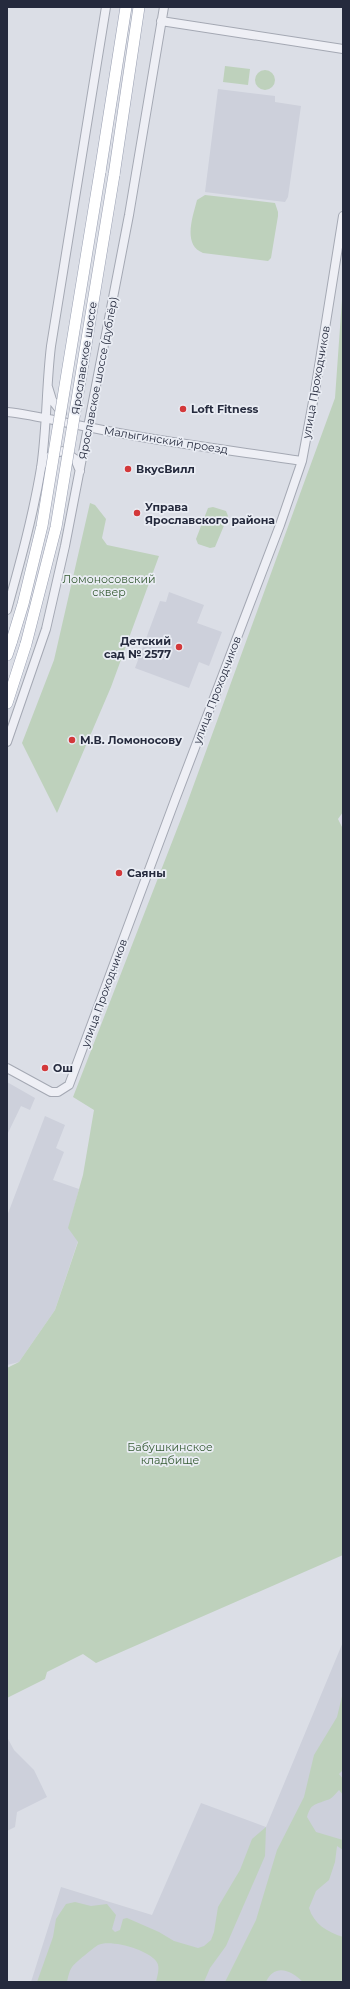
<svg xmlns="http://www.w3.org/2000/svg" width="350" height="1989" font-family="Montserrat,sans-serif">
<rect width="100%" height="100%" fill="#dbdee6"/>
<path fill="#cdd0db" d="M218,89L275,96V102L301,106L288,197L285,202L205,192Z
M169,592L204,605L197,623L222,632L209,666L199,662L189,688L135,668L160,601L166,602Z
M7,1082L35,1098L30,1110L21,1106L7,1135Z
M45,1116L65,1125L56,1148L64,1152L53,1180L79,1189L69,1228L78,1241L55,1310L19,1362L7,1365V1216Z
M343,1642V1982H31L61,1887L152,1915L201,1803L266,1827Z
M7,1737L14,1750L34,1770L47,1797L17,1812L15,1827L7,1831Z"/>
<path fill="#bed1bc" d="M225,66L250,69L248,85L223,82Z
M255 80a10 10 0 1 1 20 0a10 10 0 1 1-20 0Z
M205,195L275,203L278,212V216L271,258L268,261L203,253C182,245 193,216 197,200Z
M343,285V812L338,819L343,829V1555L96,1663L83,1654L47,1672L45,1679L7,1698V1368L19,1362L55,1310L78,1242L68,1228L83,1175L94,1110L73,1097L186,806L335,398Z
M90,503L95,505L106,519L102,538L107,545L159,556L111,687L57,813L22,743L54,660Z
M213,507L226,511L228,516L215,547L210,548L198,544L196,539L208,508Z
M343,1692V1770L339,1774L343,1779V1795L339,1790C336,1793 332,1799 327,1800C315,1805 311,1803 307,1817L316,1832L343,1840V1850L337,1846L335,1862L329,1880L316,1891L309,1908C314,1924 327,1932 343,1937V1982H303C292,1971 275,1962 266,1982H225L256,1920L277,1850L304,1797L314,1755L337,1717Z
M266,1827L265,1856L226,1946L210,1968L204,1982H156C157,1976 161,1967 156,1961C148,1950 111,1939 98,1945C93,1948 75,1963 72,1967C69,1971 68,1978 67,1982H37L53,1937L56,1919L66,1904L75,1902L91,1906L107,1904L116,1915L112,1929L115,1932L120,1930L123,1919L127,1918L159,1932L174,1941L198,1948L204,1946L211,1940L214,1932L218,1907L240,1870L252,1839Z"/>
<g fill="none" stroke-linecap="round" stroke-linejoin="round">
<defs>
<path id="minor" d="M161,21L343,49
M48,387L52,400L62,413
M7,412C35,415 61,422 88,427C158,442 231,450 302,461
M41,467C46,458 53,452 64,451L75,459L80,471
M7,610C20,563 33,516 41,468C47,428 46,387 51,346L106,7
M7,742L46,629L65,546L129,215L164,7
M7,1068L51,1092H58L69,1085L175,800L280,525L302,461L315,391L343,216"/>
<path id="major" d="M100,172L126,7
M114,175L139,7
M7,655L12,640
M7,703L26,644"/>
</defs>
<use href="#minor" stroke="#a4a8b3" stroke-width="10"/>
<use href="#major" stroke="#9aa0b2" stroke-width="12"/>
<use href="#minor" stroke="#eeeff5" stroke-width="8"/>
<use href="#major" stroke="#fff" stroke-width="11"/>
<defs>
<path id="major-bridge" d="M12,640L23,604L42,526L100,172
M26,644L56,527L114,175"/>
</defs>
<use href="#major-bridge" stroke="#9aa0b2" stroke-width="12" stroke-linecap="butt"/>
<use href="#major-bridge" stroke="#fff" stroke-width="11"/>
</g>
<g fill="#d3383a" stroke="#eaedf4" stroke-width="1.5">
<circle cx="183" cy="409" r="4"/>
<circle cx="128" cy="469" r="4"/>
<circle cx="137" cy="513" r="4"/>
<circle cx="179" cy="647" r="4"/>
<circle cx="72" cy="740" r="4"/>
<circle cx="119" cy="873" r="4"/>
<circle cx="45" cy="1068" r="4"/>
</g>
<g text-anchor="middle" stroke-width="3.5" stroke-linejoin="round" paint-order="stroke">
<g font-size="11" fill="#252a3d" stroke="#eaedf4">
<text transform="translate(84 358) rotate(-81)" y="4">Ярославское шоссе</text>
<text transform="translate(98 378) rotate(-79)" y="4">Ярославское шоссе (дублёр)</text>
<text transform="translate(316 382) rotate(-80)" y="4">улица Проходчиков</text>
<text transform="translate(166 440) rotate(9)" y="4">Малыгинский проезд</text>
<text transform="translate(217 690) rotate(-69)" y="4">улица Проходчиков</text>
<text transform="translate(104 993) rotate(-70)" y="4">улица Проходчиков</text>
</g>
<g font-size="11" font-weight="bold" fill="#252a3d" stroke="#eaedf4" text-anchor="start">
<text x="191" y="413">Loft Fitness</text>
<text x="136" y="473">ВкусВилл</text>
<text x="145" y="511">Управа<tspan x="145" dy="13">Ярославского района</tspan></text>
<text x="171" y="645" text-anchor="end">Детский<tspan x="171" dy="13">сад № 2577</tspan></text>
<text x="80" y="744">М.В. Ломоносову</text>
<text x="127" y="877">Саяны</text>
<text x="53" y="1072">Ош</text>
</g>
<g font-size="11" fill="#335931" stroke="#eaedf4">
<text x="109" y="583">Ломоносовский<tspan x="109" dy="13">сквер</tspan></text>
<text x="170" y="1451">Бабушкинское<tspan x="170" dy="13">кладбище</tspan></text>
</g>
</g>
<rect width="350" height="1989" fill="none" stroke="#252a3d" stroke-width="16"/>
</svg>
